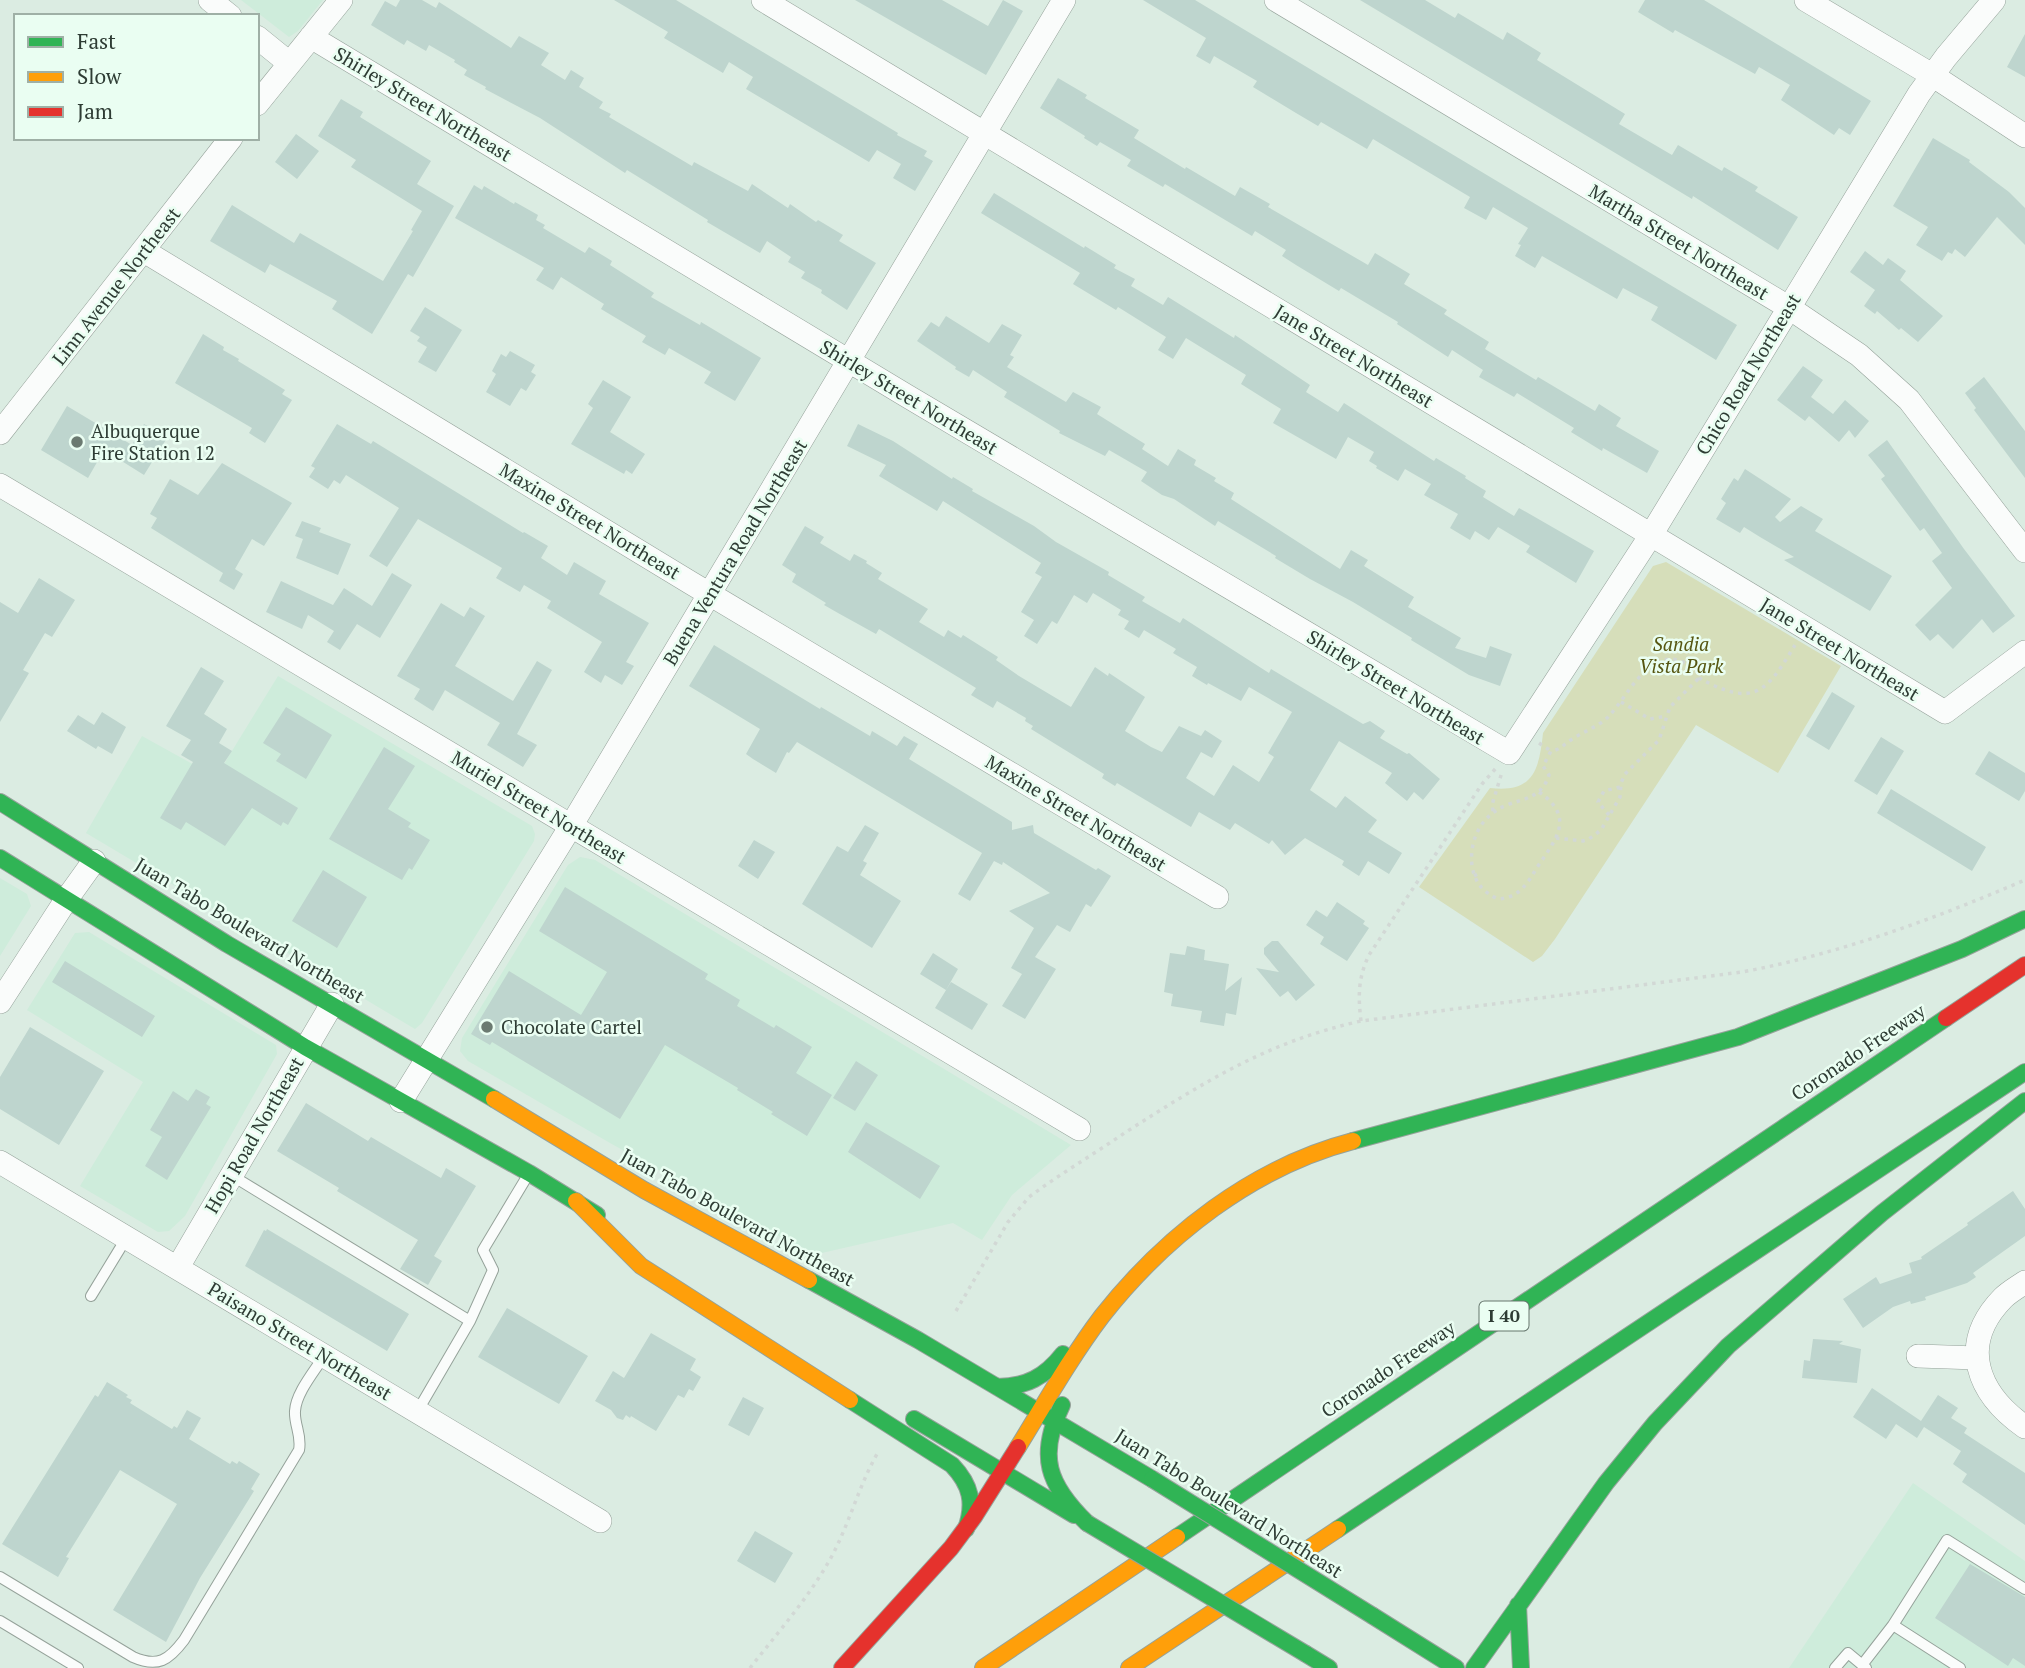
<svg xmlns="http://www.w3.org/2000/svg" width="2025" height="1668" font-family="'PT Serif',serif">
<rect width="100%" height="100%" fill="#dbece2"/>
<path fill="#ceecdb" d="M241,0H323L298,31L289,37Z
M278,676L532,826L535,834L534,841L422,1023L415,1029L86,833L142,736L216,777Z
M580,857L595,860L1071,1145L1012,1195L982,1240L953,1223L813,1255L610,1143L468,1061L460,1051L462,1038L568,865Z
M0,878L27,894L31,906L0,956Z
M89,932L276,1045L277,1054L185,1216L169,1231L158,1232L80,1186L143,1082L27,1010L75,933Z
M1913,1483L2025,1561V1668H1789Z"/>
<path fill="#d6deba" d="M1666,562L1841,666L1778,773L1696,725L1555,939L1542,956L1533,962L1419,887L1490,788C1533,793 1539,771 1543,733L1653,566Z"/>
<path fill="#bed5ce" d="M400,0H422L436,8L439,2L511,48L519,36L549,53L541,65L565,80L571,70L584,78L579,87L603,102L599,108L611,114L609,117L692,166L694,162L748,191L752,184L788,208L790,204L816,222L818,220L843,235L839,241L876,263L847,310L821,293L822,290L801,278L805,272L788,262L791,257L767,241L760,253L707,222L708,220L627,170L625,173L540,118L485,89L486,87L464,75L467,70L454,62L455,60L429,45L426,51L407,40L404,45L371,25L385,1L396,7Z
M614,0H676L898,133L897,135L927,151L924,156L933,161L915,191L893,178L901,164L877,150L869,162L746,89L753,77L729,62L723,73L664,38L668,32Z
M855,0H942L988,26L1003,0L1023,11L986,75Z
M1143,0H1195L1737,325L1716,360L1651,320L1658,307L1623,288L1617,299L1542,256L1535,268L1515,256L1521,245L1518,244L1528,228L1493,207L1486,220L1464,208L1470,197L1373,139L1367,149L1321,122L1318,126L1296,113L1253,87L1257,81L1214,56L1210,64L1196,56L1206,38Z
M1360,0H1425L1455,18L1458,13L1503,40L1507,32L1541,53L1537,60L1625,114L1619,124L1672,155L1678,145L1722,171L1724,167L1758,187L1755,191L1798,217L1778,250L1693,196L1692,199Z
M1645,0H1704L1871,101L1850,135L1839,128L1834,135L1781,100L1790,85L1759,67L1755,74L1675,30L1673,33L1638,12Z
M2025,34V77L2007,67Z
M1058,78L1087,95L1085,98L1139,130L1134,138L1185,169L1186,167L1235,196L1240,187L1270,204L1268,207L1368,265L1375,253L1410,274L1404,284L1447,310L1444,314L1489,342L1485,349L1536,380L1538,377L1595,411L1599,404L1621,418L1616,426L1659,451L1647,473L1603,448L1602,451L1571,432L1574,428L1517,393L1514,397L1479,377L1483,370L1452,350L1448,357L1397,324L1398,322L1341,288L1339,291L1296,265L1282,256L1286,250L1255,231L1252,236L1165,184L1163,187L1127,166L1131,160L1100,142L1097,146L1084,138L1085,136L1040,108Z
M341,99L363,112L360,117L431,161L417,184L454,206L413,277L408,274L372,334L332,309L337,301L270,264L265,273L210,241L232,205L294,243L300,233L383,281L413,231L411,230L422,211L351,167L356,160L318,136Z
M296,134L319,151L297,179L275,162Z
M1933,138L1970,160L1969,162L2009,192L2025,208V245L1997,217L1965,257L1955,249L1952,254L1948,252L1942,261L1916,245L1928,227L1893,206Z
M474,185L482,190L484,186L514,204L515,202L538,215L536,220L545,225L543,228L585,253L589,247L612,261L610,265L654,293L651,297L700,325L701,322L761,358L735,401L704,383L711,372L669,348L665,355L642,342L646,336L601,309L604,304L561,277L553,290L536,280L544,268L455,218Z
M994,193L1084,248L1085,246L1116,265L1114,268L1135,279L1131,286L1163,305L1168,297L1234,338L1235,335L1310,385L1306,392L1338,412L1344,403L1434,461L1436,458L1466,476L1465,478L1486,491L1483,497L1514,516L1519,508L1594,551L1576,583L1526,552L1530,546L1498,527L1489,540L1475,531L1470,540L1450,528L1458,514L1424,495L1431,484L1405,469L1398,481L1376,468L1377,466L1369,461L1374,452L1348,437L1336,459L1273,423L1281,409L1241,384L1246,375L1186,338L1173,359L1158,350L1166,337L1118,307L1116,310L1073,284L1080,273L981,213Z
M1865,251L1883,265L1888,258L1906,271L1900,280L1943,316L1918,342L1901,328L1899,330L1877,311L1875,314L1864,306L1875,290L1850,272Z
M425,307L462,330L436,372L418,362L427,347L417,341L420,337L410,331Z
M946,316L989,343L1002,324L1022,335L1010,355L1014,357L1007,367L1066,402L1073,392L1101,407L1097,414L1145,444L1142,449L1168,466L1178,449L1196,460L1194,465L1216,478L1214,481L1234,493L1231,499L1340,569L1351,550L1368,560L1364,566L1414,597L1408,607L1461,638L1455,648L1486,658L1490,646L1512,654L1500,686L1469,675L1411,640L1412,638L1353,602L1310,579L1275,558L1276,556L1218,521L1215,526L1174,499L1162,495L1141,481L1147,472L1109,450L1105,456L1059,433L1060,431L1004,397L1007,392L973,370L969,377L955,369L956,367L917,341L931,322L939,327Z
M203,334L224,347L223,350L239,359L238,361L285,390L282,394L292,400L265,443L249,433L252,428L175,383Z
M510,351L535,365L531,372L536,375L526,391L521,388L510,406L486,392L496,374L492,371L501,354L506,357Z
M1803,366L1823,380L1811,397L1833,414L1845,400L1869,421L1855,438L1849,430L1839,442L1809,416L1805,421L1777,400Z
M1984,377L2025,431V478L1974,410L1976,408L1965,393Z
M603,380L631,397L610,432L645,454L632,474L626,470L624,474L571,444L593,408L588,404Z
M67,406L132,445L144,424L167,438L144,475L104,450L88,478L41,450Z
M337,424L371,444L373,441L523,533L524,532L548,546L541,558L567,575L574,562L606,581L599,594L649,623L626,662L634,666L622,685L605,675L601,683L584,672L602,642L547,608L551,601L524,585L520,592L496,578L502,568L418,519L387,567L369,556L399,508L346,475L340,484L334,480L328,489L309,477L315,468L311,466Z
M858,424L893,441L952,479L953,477L973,489L972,491L1034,526L1056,542L1109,572L1108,575L1145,597L1142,601L1180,623L1183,618L1269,673L1271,669L1363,724L1370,721L1385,731L1380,738L1407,754L1409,753L1440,779L1423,800L1414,792L1407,801L1385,783L1392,773L1339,741L1310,790L1336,808L1345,796L1377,820L1368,832L1402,853L1389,874L1368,861L1359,876L1342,865L1344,861L1305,838L1285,855L1272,840L1269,844L1235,823L1230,830L1199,812L1191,827L1117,783L1115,786L1102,778L1104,774L1031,729L1033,726L1025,721L1026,718L997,701L993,708L971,695L976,688L879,629L876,634L838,613L824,605L826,603L792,582L796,574L782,565L805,526L824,537L820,543L850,561L854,554L867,561L866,563L882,573L878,579L928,609L919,622L944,637L948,630L961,638L963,635L998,657L996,660L1019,676L1071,707L1095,667L1108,676L1109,673L1145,697L1125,731L1151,747L1162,752L1179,726L1201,736L1205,730L1222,741L1212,758L1201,752L1186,778L1214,796L1233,765L1259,782L1274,757L1268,753L1292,712L1249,687L1241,701L1208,683L1207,685L1192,676L1197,667L1173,653L1176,649L1144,630L1139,638L1124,629L1129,621L1118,615L1121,610L1093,593L1087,603L1074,595L1057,624L1052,621L1037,644L1024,636L1034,620L1021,612L1042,577L1035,573L1041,563L943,501L937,511L879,476L886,465L847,446Z
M1887,440L1964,549L2015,616L1993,633L1982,619L1953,649L1938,634L1930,641L1915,625L1952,588L1932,561L1942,553L1924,528L1920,531L1881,479L1885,476L1868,455Z
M222,463L292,503L264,546L252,539L235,569L243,574L234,590L219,581L223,573L151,528L157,518L150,514L170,479L198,495Z
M1745,469L1791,499L1775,517L1780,522L1801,506L1823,519L1815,531L1892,576L1870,611L1784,560L1794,557L1760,537L1744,527L1740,533L1716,519L1726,503L1721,499L1734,478L1738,481Z
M302,521L321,528L319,532L351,544L338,575L296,558L303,539L295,536Z
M392,573L412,585L380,638L357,624L340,650L327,642L334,631L308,615L302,629L266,612L281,581L333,605L344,588L372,606Z
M39,578L75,600L52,637L45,633L23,670L29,673L0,722V602L18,613Z
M441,603L464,617L470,607L485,616L455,666L513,701L537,661L552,670L517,734L537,745L523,767L487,745L500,723L445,690L433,711L414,699L420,689L397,676Z
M714,645L820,709L821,707L870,736L872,731L897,746L904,736L918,744L909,759L1012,822V830L1033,825L1034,833L1096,870L1098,868L1111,876L1091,907L1086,904L1070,932L1057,925L1035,957L1056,969L1025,1019L1002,1006L1022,974L1011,968L1034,928L1009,911L1050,893L1003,862L1002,865L994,861L970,901L958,894L982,853L797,742L789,753L787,752L776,773L753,759L746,754L760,729L689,686Z
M201,667L224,681L204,714L227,729L219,743L232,751L224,763L298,808L288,825L283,822L281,826L252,808L225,846L186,822L181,830L160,818L193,762L181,755L191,740L166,726Z
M1832,692L1855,706L1829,750L1806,736Z
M286,707L332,735L306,779L276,761L281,754L263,743Z
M102,712L126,727L112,754L98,746L96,749L67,731L78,715L94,725Z
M1881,737L1904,751L1877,795L1854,781Z
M384,747L415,766L388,809L411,823L408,827L430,840L412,870L409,868L402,880L329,839Z
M1989,751L2025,773V791L2019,801L1975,774Z
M1891,789L1986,847L1972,871L1877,813Z
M865,825L879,833L863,861L867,863L860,875L901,901L872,948L802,904L837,846L848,852Z
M754,840L775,852L758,879L738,866Z
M323,870L367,897L337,948L292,921Z
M565,887L708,974L705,979L740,1000L737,1006L774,1028L776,1025L812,1047L796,1073L832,1095L807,1136L771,1114L773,1112L737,1090L738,1088L665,1045L620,1119L492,1042L490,1045L471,1034L509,971L581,1015L607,972L539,931Z
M1337,902L1365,921L1363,924L1369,928L1347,961L1320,944L1324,937L1306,925L1316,910L1327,917Z
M1272,941H1278L1315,985L1296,1001L1288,991L1280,997L1256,968L1279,972L1264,954V948Z
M1187,946L1205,950L1204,960L1229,964L1225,991L1242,977L1236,1015L1226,1013L1224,1026L1200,1022L1202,1011L1171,1006L1173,994L1164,992L1170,953L1185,955Z
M933,953L958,969L946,990L920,974Z
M65,961L155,1016L142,1037L52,982Z
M951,982L988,1004L972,1030L935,1008Z
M30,1027L104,1071L59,1145L0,1109V1077Z
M856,1061L878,1075L855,1111L833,1098Z
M196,1089L210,1097L206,1104L211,1107L167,1180L145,1166L162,1137L150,1130L173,1091L188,1101Z
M306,1103L368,1141L371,1137L441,1178L446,1168L476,1186L434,1256L442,1261L428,1285L400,1269L418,1240L337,1191L339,1188L277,1151Z
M866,1122L940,1166L920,1199L848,1152Z
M2013,1191L2025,1209V1236L1973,1273L1976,1277L1967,1283L1925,1297L1926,1300L1911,1304L1910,1301L1893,1307L1863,1328L1843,1299L1876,1277L1880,1284L1912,1273L1909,1263L1922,1259L1921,1257L1968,1225L1967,1223Z
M267,1229L409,1314L387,1351L245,1266L264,1230L266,1231Z
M507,1308L588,1356L559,1404L478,1357Z
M651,1333L696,1359L690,1370L701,1377L693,1391L689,1389L684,1398L678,1395L656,1431L631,1416L630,1418L626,1415L623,1420L617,1418L611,1410L595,1401L613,1371L624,1378Z
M1813,1339L1843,1341L1839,1344L1861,1349L1857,1383L1802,1378L1804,1360L1810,1361Z
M107,1382L128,1395L126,1397L132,1400L130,1403L172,1429L174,1426L177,1428L187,1410L201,1418L189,1439L230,1464L232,1461L237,1464L239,1461L260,1474L251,1489L254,1491L200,1578L166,1642L113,1610L177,1504L120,1470L66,1557L69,1558L58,1577L2,1544L95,1395L98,1397Z
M1872,1388L1921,1421L1938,1395L1958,1408L1951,1418L1967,1428L1964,1433L2025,1473V1525L1962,1482L1967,1474L1953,1464L1961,1451L1924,1427L1917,1438L1896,1424L1886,1439L1853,1417Z
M743,1397L764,1408L749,1436L728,1425Z
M755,1531L793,1553L775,1583L737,1561Z
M1970,1564L2025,1597V1666L2013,1658L2008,1666L1935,1618Z"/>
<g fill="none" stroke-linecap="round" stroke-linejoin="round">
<defs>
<path id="lane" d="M231,1175L470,1321L417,1412
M91,1296L127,1237
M470,1321L493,1270L483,1250L528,1175
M0,1577L133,1657C158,1668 169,1660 184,1640L299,1450C302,1435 294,1425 295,1411C296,1393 314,1372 324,1356
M0,1621L78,1668
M1893,1625L1947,1540L2025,1589
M1862,1665L1893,1625L1960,1668
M1835,1668L1848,1653L1866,1668"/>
<path id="street" d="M210,0L230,16
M763,0L1945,712L2025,652
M1276,0L1788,307L1859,355L1909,400L2025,551
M1806,0L1932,75L2025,136
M257,37L289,63
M311,37L907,396L1509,753L1651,535L1919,94L1946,57L1994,0
M257,104L341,0
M144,251L691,583L1217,897
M0,433L231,138
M0,485L1079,1129
M0,1002L66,900L94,861
M401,1101L571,826L1064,0
M0,1162L600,1521
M178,1267L332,1004
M2025,1282C2018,1287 2009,1292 2003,1298C1957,1345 1978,1394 2025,1427
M1918,1356L1977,1358"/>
<path id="fast" d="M0,802L227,944L494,1099
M0,858L305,1047L529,1173L597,1215
M1353,1141L1738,1037L1962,949L2025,919
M809,1280L918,1340L1152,1479
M997,1387C1026,1387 1045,1377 1063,1354
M850,1400L952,1465C971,1485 975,1503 966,1529
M1062,1405C1037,1456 1048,1485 1087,1523
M914,1419L1074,1515
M1338,1529L2025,1072
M1177,1537L1946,1018
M1518,1605L1521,1668
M1373,1616L1456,1668
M1306,1654L1329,1668
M1474,1668L1606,1483L1655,1423L1728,1346L1882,1213L2025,1101"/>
<path id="slow" d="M494,1099L644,1190L809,1280
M576,1201L641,1266L850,1400
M1018,1447C1045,1403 1071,1357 1102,1316C1165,1236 1253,1167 1353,1141
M983,1668L1177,1537
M1129,1668L1338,1529"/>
<path id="jam" d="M1946,1018L2025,965
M842,1668L951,1548L974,1517L1018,1447"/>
</defs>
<use href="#lane" stroke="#95a29a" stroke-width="12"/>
<use href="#street" stroke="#95a29a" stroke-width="24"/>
<use href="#fast" stroke="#95a29a" stroke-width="18"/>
<use href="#slow" stroke="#95a29a" stroke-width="18"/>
<use href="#jam" stroke="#95a29a" stroke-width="18"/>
<path stroke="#d2d8d5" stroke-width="3.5" stroke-dasharray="3.5 5" stroke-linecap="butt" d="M1621,702L1650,719L1666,716
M1539,743L1551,751
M1539,792C1575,817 1557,838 1538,866C1528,882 1520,898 1498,899C1483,892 1475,883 1472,866C1469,840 1481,815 1507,805C1526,798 1542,797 1549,775L1543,766L1551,751C1561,750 1565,743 1574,738C1585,731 1597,727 1607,718C1632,693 1654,632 1699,673V678C1754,708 1766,693 1795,645
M1493,811L1492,805L1502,772
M1609,815L1598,802L1604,791L1620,787
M1556,838L1583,841L1589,839L1601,830L1620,797L1621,783L1625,774L1659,740L1670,707L1699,678
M1474,876L1481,872
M1361,1021C1358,996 1358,978 1369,955L1482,784L1497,767
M956,1311L1008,1222L1029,1197C1060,1174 1094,1154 1126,1132C1206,1081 1267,1042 1361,1021L1742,972C1839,954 1934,919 2025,880
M750,1668C779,1631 811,1595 833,1554C850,1521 859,1486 877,1454"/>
<use href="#lane" stroke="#fafcfb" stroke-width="10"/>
<use href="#street" stroke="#fafcfb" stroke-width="23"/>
<use href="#fast" stroke="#30b455" stroke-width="16"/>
<use href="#slow" stroke="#ff9f0a" stroke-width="16"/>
<use href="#jam" stroke="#e5322d" stroke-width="16"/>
<defs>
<path id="fast-bridge" d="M1152,1479L1373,1616
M1087,1523L1306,1654"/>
</defs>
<use href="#fast-bridge" stroke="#95a29a" stroke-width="18" stroke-linecap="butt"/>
<use href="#fast-bridge" stroke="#30b455" stroke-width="16"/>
</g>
<g fill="#6b7a71" stroke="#eafef2" stroke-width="2.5">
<circle cx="77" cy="442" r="7"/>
<circle cx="487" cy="1027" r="7"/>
</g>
<g text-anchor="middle" stroke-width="5" stroke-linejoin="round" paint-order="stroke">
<rect fill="#eafef2" stroke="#66766d" stroke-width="2" x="1479.5" y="1301.5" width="49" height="29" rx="5"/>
<g font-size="18" font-weight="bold" fill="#2e3c34">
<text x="1504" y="1322">I 40</text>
</g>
<g font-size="19" fill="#2e3c34" stroke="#eafef2">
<text transform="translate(423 104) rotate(31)" y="7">Shirley Street Northeast</text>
<text transform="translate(1679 242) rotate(31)" y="7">Martha Street Northeast</text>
<text transform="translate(116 286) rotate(-52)" y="7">Linn Avenue Northeast</text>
<text transform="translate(1354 356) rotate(31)" y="7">Jane Street Northeast</text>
<text transform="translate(1748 374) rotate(-59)" y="7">Chico Road Northeast</text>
<text transform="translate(909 397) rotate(31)" y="7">Shirley Street Northeast</text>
<text transform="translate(590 521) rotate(31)" y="7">Maxine Street Northeast</text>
<text transform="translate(735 552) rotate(-59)" y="7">Buena Ventura Road Northeast</text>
<text transform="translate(1840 649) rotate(31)" y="7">Jane Street Northeast</text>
<text transform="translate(1396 687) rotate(31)" y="7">Shirley Street Northeast</text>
<text transform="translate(539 807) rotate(31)" y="7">Muriel Street Northeast</text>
<text transform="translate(1076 813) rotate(31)" y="7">Maxine Street Northeast</text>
<text transform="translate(250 930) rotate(31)" y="7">Juan Tabo Boulevard Northeast</text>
<text transform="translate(1858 1052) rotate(-34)" y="7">Coronado Freeway</text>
<text transform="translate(254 1135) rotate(-60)" y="7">Hopi Road Northeast</text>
<text transform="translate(738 1217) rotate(29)" y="7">Juan Tabo Boulevard Northeast</text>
<text transform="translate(300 1341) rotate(31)" y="7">Paisano Street Northeast</text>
<text transform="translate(1388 1369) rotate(-34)" y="7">Coronado Freeway</text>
<text transform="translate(1229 1503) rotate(32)" y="7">Juan Tabo Boulevard Northeast</text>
</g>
<g font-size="19" fill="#2e3c34" stroke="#eafef2" text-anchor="start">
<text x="91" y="438">Albuquerque<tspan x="91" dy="22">Fire Station 12</tspan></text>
<text x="501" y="1034">Chocolate Cartel</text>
</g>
<g font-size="19" font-style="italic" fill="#565611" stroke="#eafef2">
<text x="1681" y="651">Sandia<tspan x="1681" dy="22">Vista Park</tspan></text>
</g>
</g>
<rect x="14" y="14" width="245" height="126" fill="#eafef2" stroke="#9fb0a6" stroke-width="2"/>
<rect x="28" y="37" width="35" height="10" fill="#30b455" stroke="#9fb0a6" stroke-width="2"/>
<text x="77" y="49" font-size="21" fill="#2e3c34">Fast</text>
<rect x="28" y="72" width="35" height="10" fill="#ff9f0a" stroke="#9fb0a6" stroke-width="2"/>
<text x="77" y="84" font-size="21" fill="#2e3c34">Slow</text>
<rect x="28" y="107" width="35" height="10" fill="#e5322d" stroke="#9fb0a6" stroke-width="2"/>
<text x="77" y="119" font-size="21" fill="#2e3c34">Jam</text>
</svg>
